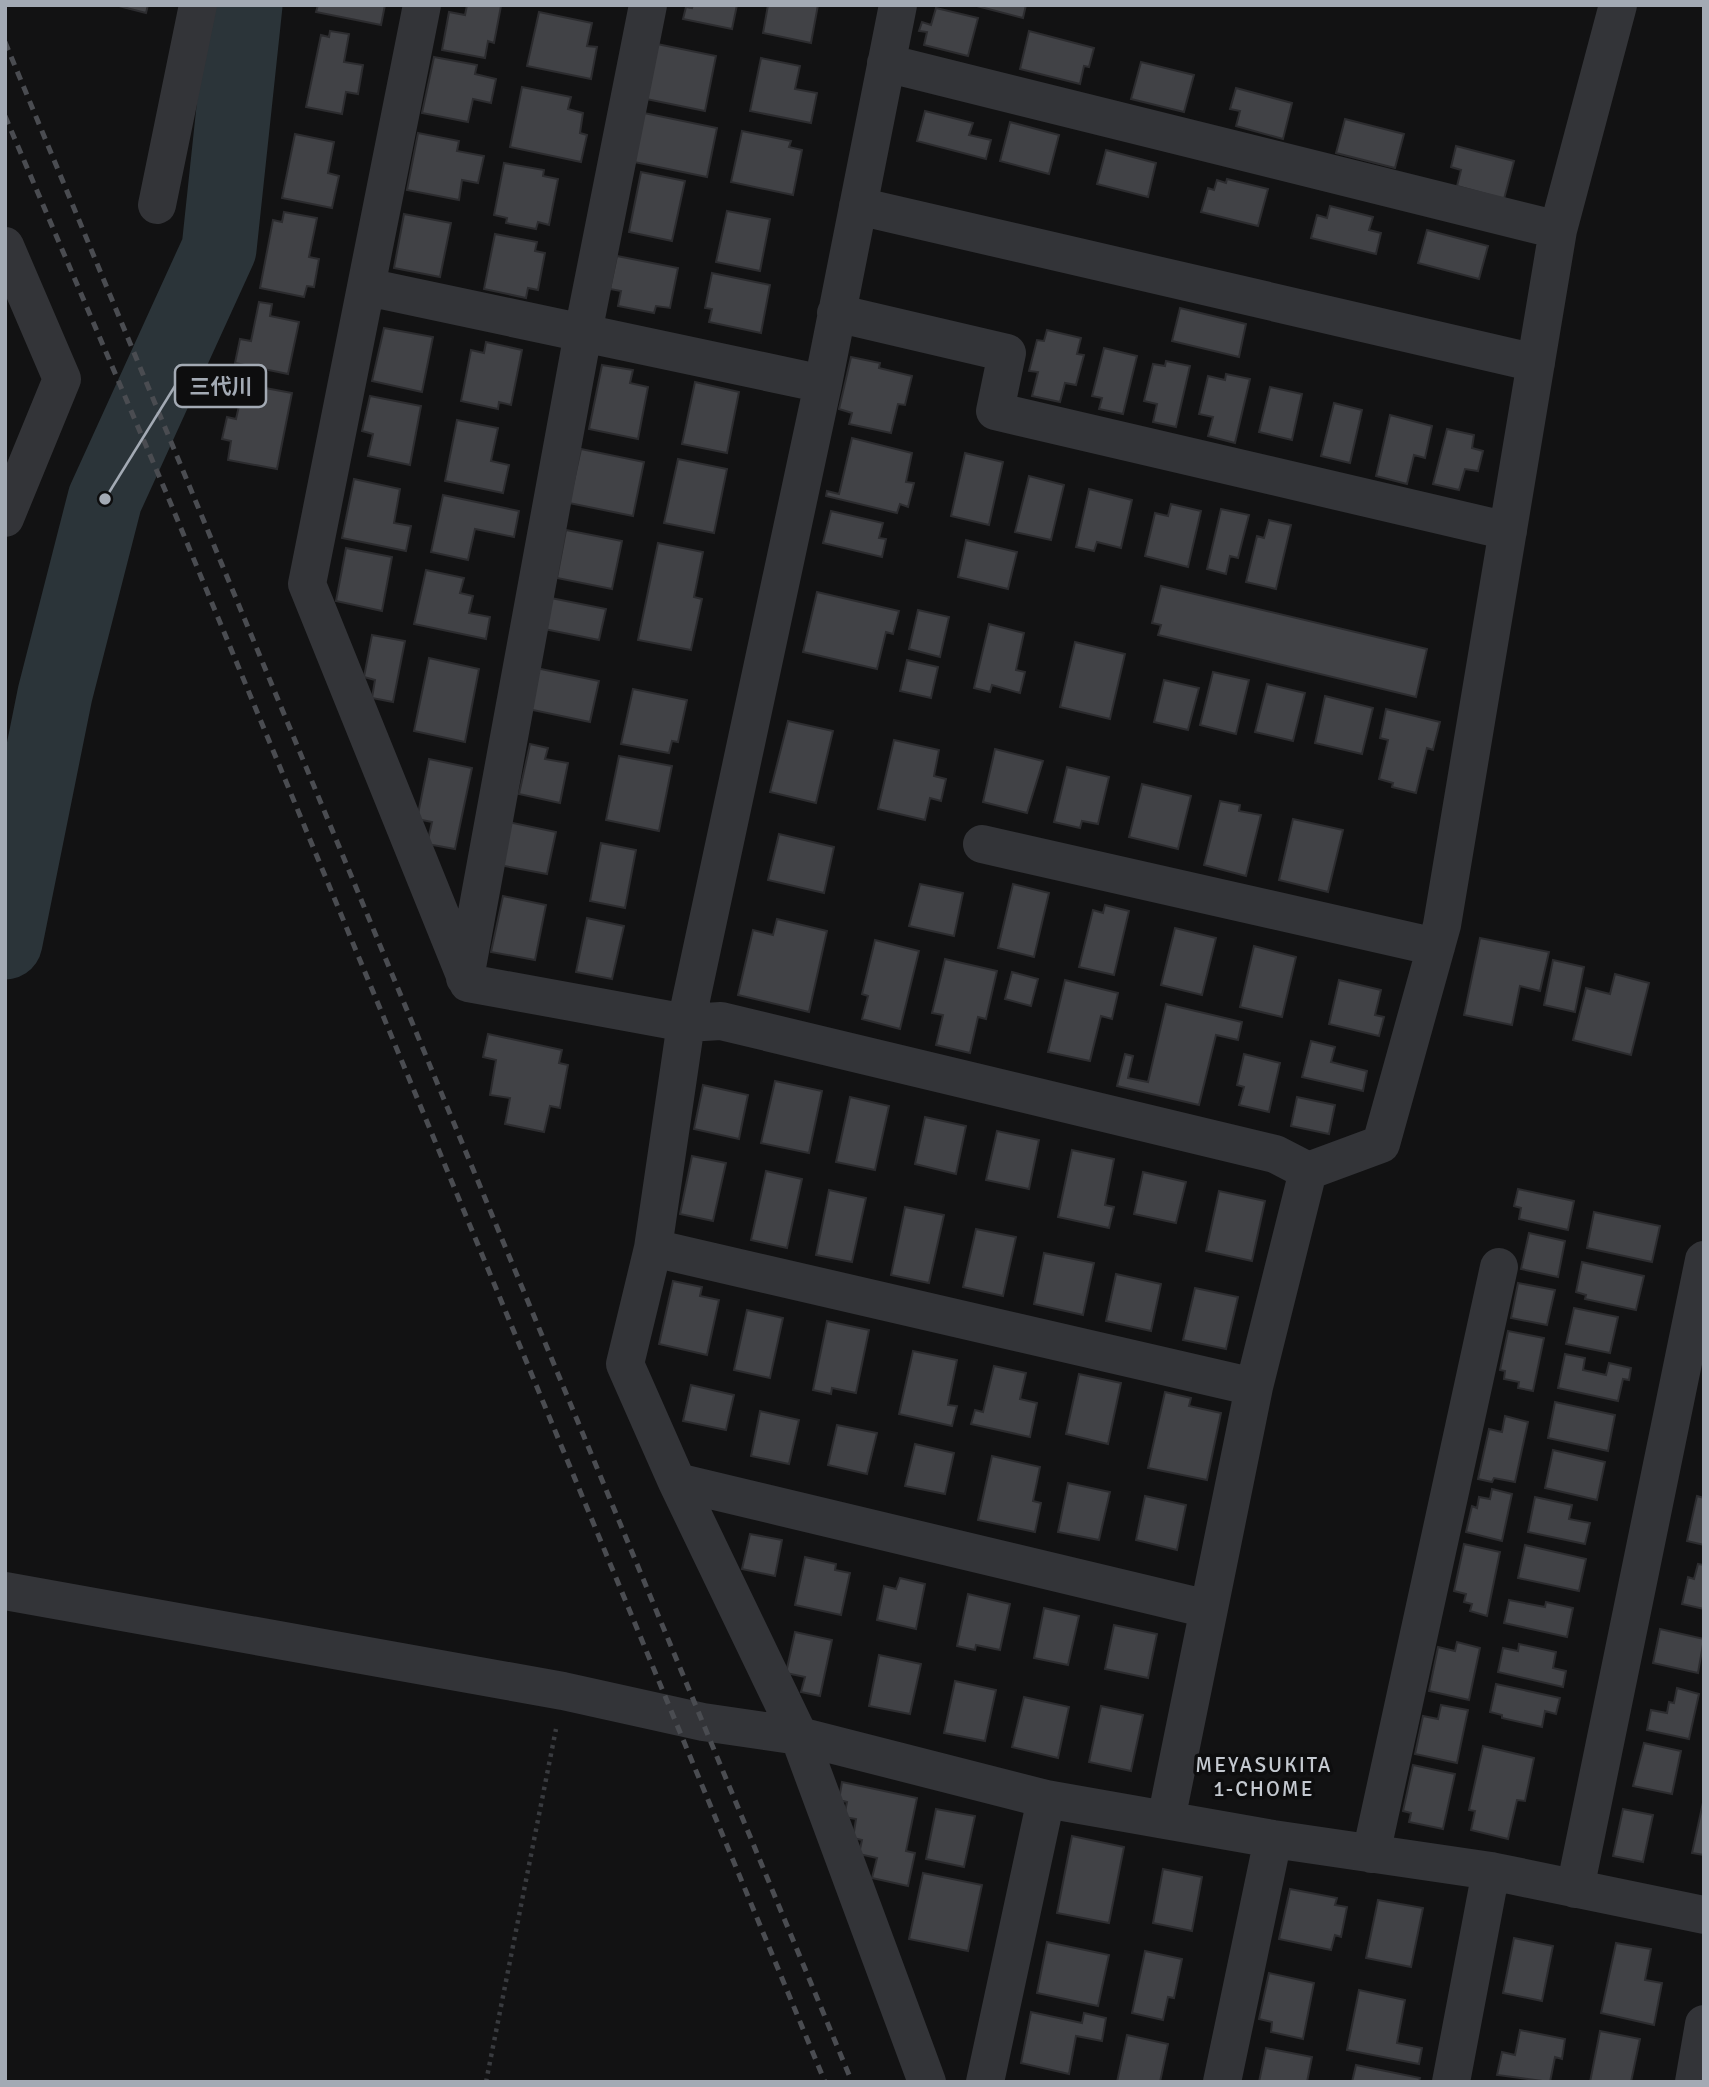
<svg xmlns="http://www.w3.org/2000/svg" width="1709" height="2087" font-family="Signika,'Noto Sans JP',sans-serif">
<rect width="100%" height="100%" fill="#121213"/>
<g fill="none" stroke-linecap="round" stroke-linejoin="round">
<path stroke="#2b3439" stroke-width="75" d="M5,942L55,694L105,499L219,249L245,5"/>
</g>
<path fill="#414246" stroke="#2c2c2f" stroke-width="2" d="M115,5H148L146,13Z
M318,5H385L381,25L316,12Z
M467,5L501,6L494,43L488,41L485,58L442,50L449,12L465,15Z
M693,5H737L732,29L683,19L686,7L692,8Z
M768,5H818L811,43L763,33Z
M973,5H1026L1023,18Z
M936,8L978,18L968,56L924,45L927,32L919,31L922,22L931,25Z
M539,12L592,23L587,46L597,47L591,79L527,66Z
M330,31L349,34L344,62L363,65L358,94L346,92L342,114L306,107L321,35L329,37Z
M1029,31L1094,48L1089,67L1084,66L1080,84L1020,69Z
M657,44L716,56L705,111L646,99Z
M434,57L477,65L475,74L496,79L491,103L473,99L468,122L422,113Z
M761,58L800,66L795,89L817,93L811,123L750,111Z
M1141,62L1194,75L1184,112L1131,99Z
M522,87L571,97L568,109L583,113L580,133L587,135L581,162L510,147Z
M1236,88L1292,103L1283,139L1236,126L1240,111L1230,109Z
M925,111L973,123L969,135L991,140L986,159L917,141Z
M644,113L717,128L707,177L634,162Z
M1345,119L1404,134L1395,168L1336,153Z
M1010,122L1059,135L1049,174L1000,161Z
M742,131L791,141L789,147L802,150L793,195L731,182Z
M418,133L459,141L457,151L484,156L478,183L462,180L459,200L407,190Z
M295,134L334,142L328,173L339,176L332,208L282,198Z
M1456,146L1514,161L1504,199L1457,186L1461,170L1451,167Z
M1106,150L1156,163L1148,197L1097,184Z
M504,163L544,170L543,176L558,179L549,225L538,222L536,229L506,223L507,218L494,215Z
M641,172L685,181L672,241L629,232Z
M1227,179L1268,189L1258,226L1201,212L1208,188L1214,190L1217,180L1226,183Z
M1330,206L1373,217L1369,230L1381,233L1376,254L1311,238L1317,215L1327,218Z
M727,211L770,219L760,271L716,262Z
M284,212L317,218L309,257L319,259L314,287L307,286L304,297L260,288L273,220L282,222Z
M404,214L451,223L440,277L394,268Z
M1427,230L1488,246L1479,279L1418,263Z
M495,234L537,242L535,251L545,253L538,290L528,288L526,298L484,289Z
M617,256L678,268L670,308L656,306L654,313L618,306L621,291L610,289Z
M712,273L770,285L761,333L709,322L712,309L705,308Z
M259,302L272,304L270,316L299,322L288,374L235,363L240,339L251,341Z
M1180,308L1246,324L1239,357L1172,341Z
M384,328L433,337L422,392L372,381Z
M1047,330L1081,338L1077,354L1084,355L1076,385L1065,383L1060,402L1032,396L1038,372L1029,371L1037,340L1044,341Z
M486,342L522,350L511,405L499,402L498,409L461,401L471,350L484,353Z
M1104,348L1137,356L1123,414L1099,409L1102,398L1092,396Z
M851,357L880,363L879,368L912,376L905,405L898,404L891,433L849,424L852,413L839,409Z
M1166,361L1190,366L1176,427L1153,422L1157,404L1144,401L1153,364L1165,366Z
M602,365L633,370L630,383L648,387L638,439L589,429Z
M1226,374L1250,379L1235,443L1208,436L1213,417L1199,414L1208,376L1225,380Z
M695,382L739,392L727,453L682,444Z
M244,384L292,393L277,469L228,460L231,441L222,439L227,417L236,419Z
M1270,387L1302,394L1292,440L1259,432Z
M370,396L421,406L410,465L368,456L373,434L362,431Z
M1334,403L1362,410L1350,463L1321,456Z
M1390,415L1432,426L1425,458L1414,455L1407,484L1376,476Z
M457,420L498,428L491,461L509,465L503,493L445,481Z
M1447,429L1474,435L1472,448L1483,451L1478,471L1465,469L1459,490L1433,484Z
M852,438L912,453L906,482L914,483L908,507L900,504L897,513L826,496L827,491L839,494Z
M581,449L644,462L633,516L569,503Z
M965,453L1003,462L989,525L951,516Z
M678,459L727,469L714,533L664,523Z
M1029,476L1064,485L1051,540L1015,532Z
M354,479L400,489L394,523L411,526L406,551L342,538Z
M1089,489L1132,500L1121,548L1097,542L1094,551L1076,547Z
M443,495L519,511L514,537L475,529L468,560L431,552Z
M1171,504L1201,511L1188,567L1145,556L1155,513L1168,516Z
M1221,509L1249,515L1238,558L1230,556L1226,574L1207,569Z
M831,511L883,523L879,538L886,539L882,557L823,543Z
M1269,520L1291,525L1276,589L1246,582L1257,536L1264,538Z
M566,530L622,541L612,589L557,578Z
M966,540L1017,552L1008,589L958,577Z
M658,543L703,552L694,597L702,599L691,650L638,640Z
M346,548L392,557L382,611L336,601Z
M426,570L464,578L460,593L473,596L469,613L490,617L486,639L414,624Z
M1161,586L1427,649L1416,697L1158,635L1161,625L1152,623Z
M817,592L899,611L893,634L886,632L877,669L803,652Z
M551,598L606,609L599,640L544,629Z
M918,610L949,617L940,657L909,649Z
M989,624L1024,633L1016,670L1025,672L1020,693L992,685L990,692L974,688Z
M372,635L405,641L393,702L372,698L375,680L364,677Z
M1075,642L1125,654L1110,719L1060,707Z
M429,658L479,669L465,742L414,731Z
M907,660L938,667L931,698L900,691Z
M536,668L599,681L590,722L528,709Z
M1213,672L1249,680L1236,734L1200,725Z
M1164,680L1199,688L1188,730L1154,722Z
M1267,684L1305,693L1293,741L1255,732Z
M633,689L687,700L678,742L672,741L669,753L621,744Z
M1325,696L1373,708L1362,754L1315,743Z
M1386,709L1440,722L1433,750L1427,748L1416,793L1392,787L1393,783L1379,779L1388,740L1380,738Z
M788,721L833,731L816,803L770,792Z
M894,740L939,750L934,776L946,779L941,801L930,798L925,820L878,809Z
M530,744L548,748L545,759L568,763L560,803L519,794Z
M995,749L1043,761L1027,813L983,802Z
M619,756L672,766L659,831L606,820Z
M429,759L472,768L455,849L427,844L432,822L417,819Z
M1067,767L1109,777L1098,824L1082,821L1080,828L1054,822Z
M1142,784L1191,796L1178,849L1129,837Z
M1220,801L1240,805L1239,811L1261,815L1246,876L1204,865Z
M1293,819L1343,830L1328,892L1279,880Z
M508,822L556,832L547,874L499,865Z
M779,834L834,847L824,893L768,880Z
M601,843L636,850L625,908L590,901Z
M920,884L963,893L954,936L909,926Z
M1013,884L1049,893L1034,957L998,948Z
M503,896L546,905L535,960L491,952Z
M1105,905L1129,911L1114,975L1079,967L1093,910L1103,913Z
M587,918L624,926L612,979L576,972Z
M777,919L827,931L809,1012L738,995L753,930L773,935Z
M1175,928L1216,938L1202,995L1161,985Z
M1480,938L1549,952L1540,991L1520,986L1512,1025L1464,1015Z
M875,940L919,951L900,1029L862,1019L868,996L862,994Z
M1254,946L1296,957L1282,1017L1240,1007Z
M945,959L997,971L986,1019L978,1017L970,1053L936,1045L943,1015L932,1013Z
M1553,960L1584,967L1575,1012L1544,1005Z
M1012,972L1038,979L1031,1006L1005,999Z
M1615,974L1649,983L1631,1055L1573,1040L1586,988L1610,994Z
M1065,980L1118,993L1112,1019L1101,1016L1090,1061L1048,1052Z
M1339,980L1381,990L1375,1015L1384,1017L1379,1036L1329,1024Z
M1166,1004L1242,1022L1238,1040L1216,1035L1199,1105L1117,1086L1125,1054L1133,1056L1128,1078L1148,1082Z
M488,1034L562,1050L559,1063L568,1065L560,1108L550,1106L544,1132L505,1124L510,1098L490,1095L496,1060L483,1057Z
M1311,1041L1335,1047L1331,1062L1367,1071L1363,1091L1302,1077Z
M1244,1054L1280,1063L1269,1112L1239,1105L1244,1087L1237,1085Z
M775,1081L822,1091L809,1153L761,1143Z
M703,1085L748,1095L739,1139L694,1129Z
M850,1097L889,1106L875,1170L836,1162Z
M1297,1097L1335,1105L1329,1134L1291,1126Z
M925,1117L966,1126L956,1174L915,1164Z
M997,1131L1039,1140L1029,1189L986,1180Z
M1072,1150L1114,1159L1105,1205L1114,1207L1109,1228L1058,1217Z
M692,1156L726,1163L713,1221L680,1214Z
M766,1171L802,1179L787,1248L751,1240Z
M1143,1172L1186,1182L1176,1223L1134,1214Z
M1518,1189L1574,1201L1568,1230L1519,1219L1521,1208L1514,1206Z
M829,1190L866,1198L852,1262L816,1255Z
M1219,1191L1265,1201L1252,1261L1206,1251Z
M905,1207L944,1215L929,1283L891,1275Z
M1594,1212L1660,1226L1652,1262L1587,1248Z
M976,1229L1016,1237L1003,1296L963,1287Z
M1529,1233L1565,1241L1558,1277L1521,1269Z
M1044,1253L1094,1263L1083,1315L1034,1304Z
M1582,1262L1644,1276L1636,1310L1585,1299L1586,1295L1576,1292Z
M1116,1274L1161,1284L1151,1331L1106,1321Z
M673,1281L702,1287L700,1296L719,1300L707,1355L659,1344Z
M1518,1283L1555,1290L1547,1325L1511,1318Z
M1195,1288L1238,1297L1226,1349L1183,1340Z
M1574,1308L1618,1317L1610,1353L1566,1344Z
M747,1310L783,1318L770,1378L734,1370Z
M827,1321L869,1330L856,1393L832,1388L831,1394L813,1390Z
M1508,1331L1544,1338L1533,1391L1518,1388L1519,1382L1504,1379L1505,1371L1500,1370Z
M913,1351L957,1360L948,1405L957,1406L952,1426L899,1414Z
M1565,1354L1585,1358L1583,1370L1606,1375L1609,1363L1631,1368L1629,1380L1623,1379L1618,1401L1558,1388Z
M994,1366L1026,1373L1020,1399L1037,1403L1030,1437L971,1424L975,1410L983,1412Z
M1079,1374L1121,1383L1108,1444L1066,1434Z
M691,1385L734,1395L726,1430L683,1421Z
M1165,1392L1191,1398L1189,1406L1221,1413L1207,1480L1148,1468Z
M1555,1402L1615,1415L1608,1451L1548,1438Z
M760,1411L799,1420L789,1464L751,1456Z
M1505,1416L1528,1422L1515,1482L1494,1478L1492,1482L1478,1479L1489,1429L1502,1432Z
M837,1425L877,1433L867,1474L828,1465Z
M915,1444L954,1453L945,1494L905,1486Z
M1553,1450L1605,1462L1597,1500L1545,1488Z
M992,1456L1040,1467L1033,1501L1041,1503L1035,1532L978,1520Z
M1068,1483L1110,1492L1099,1540L1058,1532Z
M1492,1489L1512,1494L1502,1541L1466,1532L1472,1506L1477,1508L1479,1497L1490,1499Z
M1145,1496L1186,1505L1177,1550L1136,1540Z
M1697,1496L1704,1498V1545L1687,1541Z
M1535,1497L1572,1505L1569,1519L1590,1523L1585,1544L1528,1532Z
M750,1534L782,1540L775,1576L742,1569Z
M1464,1544L1500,1552L1487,1616L1470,1611L1472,1604L1464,1602L1466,1594L1454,1591Z
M1525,1545L1586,1559L1579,1591L1518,1578Z
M805,1557L836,1564L835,1570L850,1573L841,1615L795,1605Z
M1698,1564L1704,1565V1609L1682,1604L1688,1577L1694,1579Z
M900,1578L925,1584L916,1629L877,1620L884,1586L896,1589Z
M968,1594L1010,1604L1000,1650L976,1645L975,1650L957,1646Z
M1509,1600L1545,1607L1546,1602L1573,1608L1567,1637L1504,1623Z
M1044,1608L1079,1616L1068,1665L1034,1658Z
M1114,1625L1157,1634L1148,1678L1105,1669Z
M1660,1629L1704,1639L1698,1673L1653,1663Z
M795,1632L832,1640L820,1696L801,1692L805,1677L786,1673Z
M1457,1642L1480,1648L1469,1700L1429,1691L1438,1647L1455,1651Z
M1519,1644L1556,1652L1553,1668L1566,1671L1563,1687L1498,1672L1503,1648L1518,1651Z
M879,1655L921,1664L910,1714L869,1706Z
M955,1681L996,1690L985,1741L944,1733Z
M1496,1684L1560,1698L1556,1714L1545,1711L1542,1727L1502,1718V1715L1490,1712Z
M1677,1688L1699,1694L1689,1739L1647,1730L1651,1710L1667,1713L1669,1702L1674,1703Z
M1024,1697L1069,1707L1058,1758L1012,1747Z
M1441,1705L1468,1710L1457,1763L1415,1754L1423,1716L1438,1719Z
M1101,1706L1143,1715L1131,1771L1089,1762Z
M1644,1743L1681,1751L1672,1794L1633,1786Z
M1483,1746L1534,1758L1525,1801L1517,1800L1508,1839L1471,1830L1475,1811L1469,1810Z
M1413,1765L1455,1774L1443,1829L1409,1822L1411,1813L1403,1811Z
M842,1782L917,1798L906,1851L915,1853L908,1886L872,1878L877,1858L859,1854L862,1840L853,1838L856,1819L844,1817L847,1802L839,1800Z
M1704,1798V1855L1692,1853Z
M936,1809L975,1816L964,1867L926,1859Z
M1623,1809L1653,1815L1643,1862L1613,1856Z
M1072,1836L1124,1847L1109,1923L1057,1913Z
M1163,1869L1202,1877L1192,1931L1153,1923Z
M923,1873L982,1885L968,1951L909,1939Z
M1290,1889L1337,1898L1335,1905L1347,1907L1341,1937L1335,1935L1331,1950L1279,1939Z
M1378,1900L1423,1908L1411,1967L1366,1958Z
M1514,1938L1553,1946L1542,2001L1503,1993Z
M1047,1942L1109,1955L1098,2006L1037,1993Z
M1616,1943L1651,1949L1645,1980L1662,1983L1654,2025L1601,2013Z
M1145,1951L1182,1959L1174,1998L1168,1997L1163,2020L1132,2013Z
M1269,1973L1314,1983L1303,2039L1271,2032L1272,2022L1259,2019Z
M1359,1990L1405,2000L1397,2043L1422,2048L1419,2064L1347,2050Z
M1031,2012L1082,2023L1084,2013L1106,2018L1102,2041L1076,2036L1069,2074L1021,2063Z
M1520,2030L1565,2039L1562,2059L1555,2057L1550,2082L1497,2075L1502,2052L1515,2055Z
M1600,2031L1640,2039L1631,2082H1590Z
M1127,2035L1168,2044L1160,2082H1117Z
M1266,2048L1312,2057L1307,2082H1259Z
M1356,2065L1420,2078L1419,2082H1352Z"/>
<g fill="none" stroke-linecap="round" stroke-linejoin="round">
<path stroke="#393b3f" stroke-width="4.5" stroke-dasharray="3.5 5" stroke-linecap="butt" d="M486,2082L556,1729"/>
<path stroke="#333438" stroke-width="38" d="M422,5L307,584L468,983L686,1023L721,1021L1275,1154L1308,1171L1381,1144L1442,925L1558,230L1618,5
M898,5L823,384L686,1023L653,1248L625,1364L677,1482L799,1736L927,2082
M886,63L1558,230
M157,205L198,5
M858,206L1536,363
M5,246L62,379L5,518
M367,287L823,384
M836,313L1007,353L995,411L1508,531
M982,844L1436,947
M465,978L583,333L648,5
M653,1248L1254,1387
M677,1482L1208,1609
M5,1591L563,1691L703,1722L799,1736L1046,1799L1273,1839L1491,1871L1704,1915
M1166,1820L1254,1387L1308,1171
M1371,1854L1499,1267
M1575,1889L1704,1260
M985,2082L1046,1799
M1222,2082L1273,1839
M1451,2082L1491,1871
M1694,2082L1704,2024"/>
<path stroke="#4a4c51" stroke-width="5" stroke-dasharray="9 7" stroke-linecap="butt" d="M5,42L852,2082
M5,116L168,497L825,2082"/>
</g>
<g text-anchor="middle" stroke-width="7" stroke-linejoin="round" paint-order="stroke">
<g font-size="21" letter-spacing="2" fill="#c4c9d0" stroke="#0d0d0e">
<text x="1264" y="1772">MEYASUKITA<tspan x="1264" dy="24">1-CHOME</tspan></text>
</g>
</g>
<path fill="none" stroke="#a3aab4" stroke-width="2.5" d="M105 499L175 386"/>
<circle fill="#a3aab4" stroke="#0d0d0e" stroke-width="2.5" cx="105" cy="499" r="7"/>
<rect fill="#0d0d0e" stroke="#a3aab4" stroke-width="2.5" x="175" y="365" width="91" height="42" rx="7"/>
<g font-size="21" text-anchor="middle" font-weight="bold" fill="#a3aab4">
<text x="221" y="394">三代川</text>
</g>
<rect width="1709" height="2087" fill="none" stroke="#a3aab4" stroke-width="14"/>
</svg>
